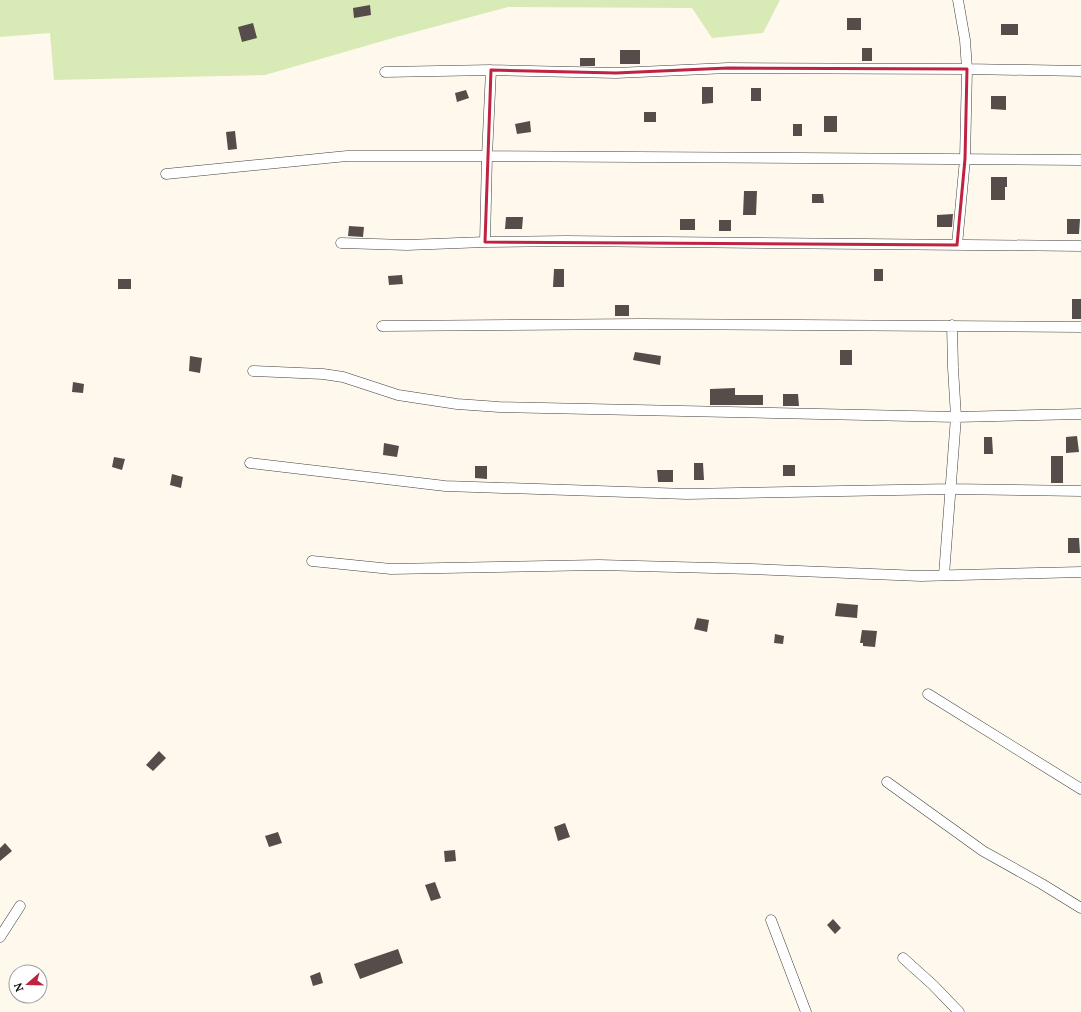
<svg xmlns="http://www.w3.org/2000/svg" width="1081" height="1012" font-family="Lora,serif">
<rect width="100%" height="100%" fill="#fff9ed"/>
<path fill="#d8eab6" d="M0,0H780L763,33L712,38L692,8L508,7L400,36L265,75L54,80L50,33L0,37Z"/>
<path fill="#564c49" d="M370,5L371,15L354,18L353,8Z
M847,18H861V30H847Z
M253,23L257,38L242,42L238,27Z
M1001,24H1018V35H1001Z
M862,48H872V61H862Z
M620,50H640V64H620Z
M580,58H595V66H580Z
M702,87H713V103L702,104Z
M751,88H761V101H751Z
M466,90L469,98L457,102L455,93Z
M991,96H1006V110L991,109Z
M644,112H656V122H644Z
M824,116H837V132H824Z
M530,121L531,132L517,134L515,124Z
M793,124H802V136H793Z
M235,131L237,149L228,150L226,132Z
M991,177H1007V187H1005V200H991Z
M744,191H757L756,215H743Z
M812,194H823L824,203H812Z
M953,214L952,227H937V215Z
M506,217H523L522,229H505Z
M680,219H695V230H680Z
M1067,219H1080L1079,234H1067Z
M719,220H731V231H719Z
M349,226L364,227L363,237L348,236Z
M554,269H564V287H553Z
M874,269H883V281H874Z
M402,275L403,284L389,285L388,276Z
M118,279H131V289H118Z
M1072,299H1081V319H1072Z
M615,305H629V316H615Z
M840,350H852V365H840Z
M635,352L661,356L660,365L633,360Z
M190,356L202,358L200,373L189,371Z
M73,382L84,384L83,393L72,392Z
M735,388V395H763V405H710V389Z
M783,394H798L799,406H783Z
M1077,436L1079,452L1066,453V437Z
M984,437H992L993,454H984Z
M384,443L399,446L397,457L383,455Z
M1051,456H1063V483H1051Z
M114,457L125,459L122,470L112,467Z
M694,463H703L704,480H694Z
M783,465H795V476H783Z
M475,466H487V479L475,478Z
M657,470H673V482H658Z
M172,474L183,477L181,488L170,485Z
M1068,538H1079L1080,553H1068Z
M837,603L858,605L857,618L835,616Z
M697,618L709,620L707,632L694,629Z
M862,630L877,631L875,647L863,646V643H860Z
M775,634L784,636L783,644L774,643Z
M159,751L166,758L153,771L146,765Z
M565,823L570,837L558,841L554,827Z
M278,832L282,843L269,847L265,836Z
M5,843L12,851L0,861V848Z
M455,850L456,861L445,862L444,851Z
M435,882L441,898L431,901L425,885Z
M833,919L841,928L835,934L827,925Z
M398,949L403,963L360,979L354,964Z
M320,972L323,983L313,986L310,976Z"/>
<g fill="none" stroke-linecap="round" stroke-linejoin="round">
<defs>
<path id="street" d="M385,72L491,70L616,73L728,68L967,69L1081,71
M166,174L347,156H487L1081,160
M485,242L487,156L491,70
M341,243L407,245L485,242L566,241L1081,246
M957,245L965,159L967,69L965,40L958,0
M382,326L641,324L1081,327
M253,371L323,374L343,377L398,395L457,404L499,407L956,417L1081,414
M250,463L445,486L687,494L951,489L1081,491
M312,561L391,569L599,565L752,569L921,576L1081,572
M944,575L956,417L953,368L952,325
M928,694L1081,789
M887,782L983,851L1042,884L1081,908
M771,920L806,1012
M0,937L20,906
M903,958L933,985L959,1012"/>
</defs>
<use href="#street" stroke="#404040" stroke-width="11"/>
<use href="#street" stroke="#fff" stroke-width="10"/>
</g>
<path fill="none" stroke="#bf2340" stroke-width="3" stroke-linejoin="round" d="M728,68L967,69L965,159L957,245L485,242L491,70L616,73Z"/>
<g transform="translate(28 984) rotate(250)"><circle r="19" fill="#ffffff" stroke="#9e9e9e"/>
<path d="M0-3L7 15L0 10L-7 15Z" fill="#bf2340"/>
<text y="-6" font-size="11" font-weight="bold" text-anchor="middle" fill="#0d0d0d">N</text>
</g>
</svg>
